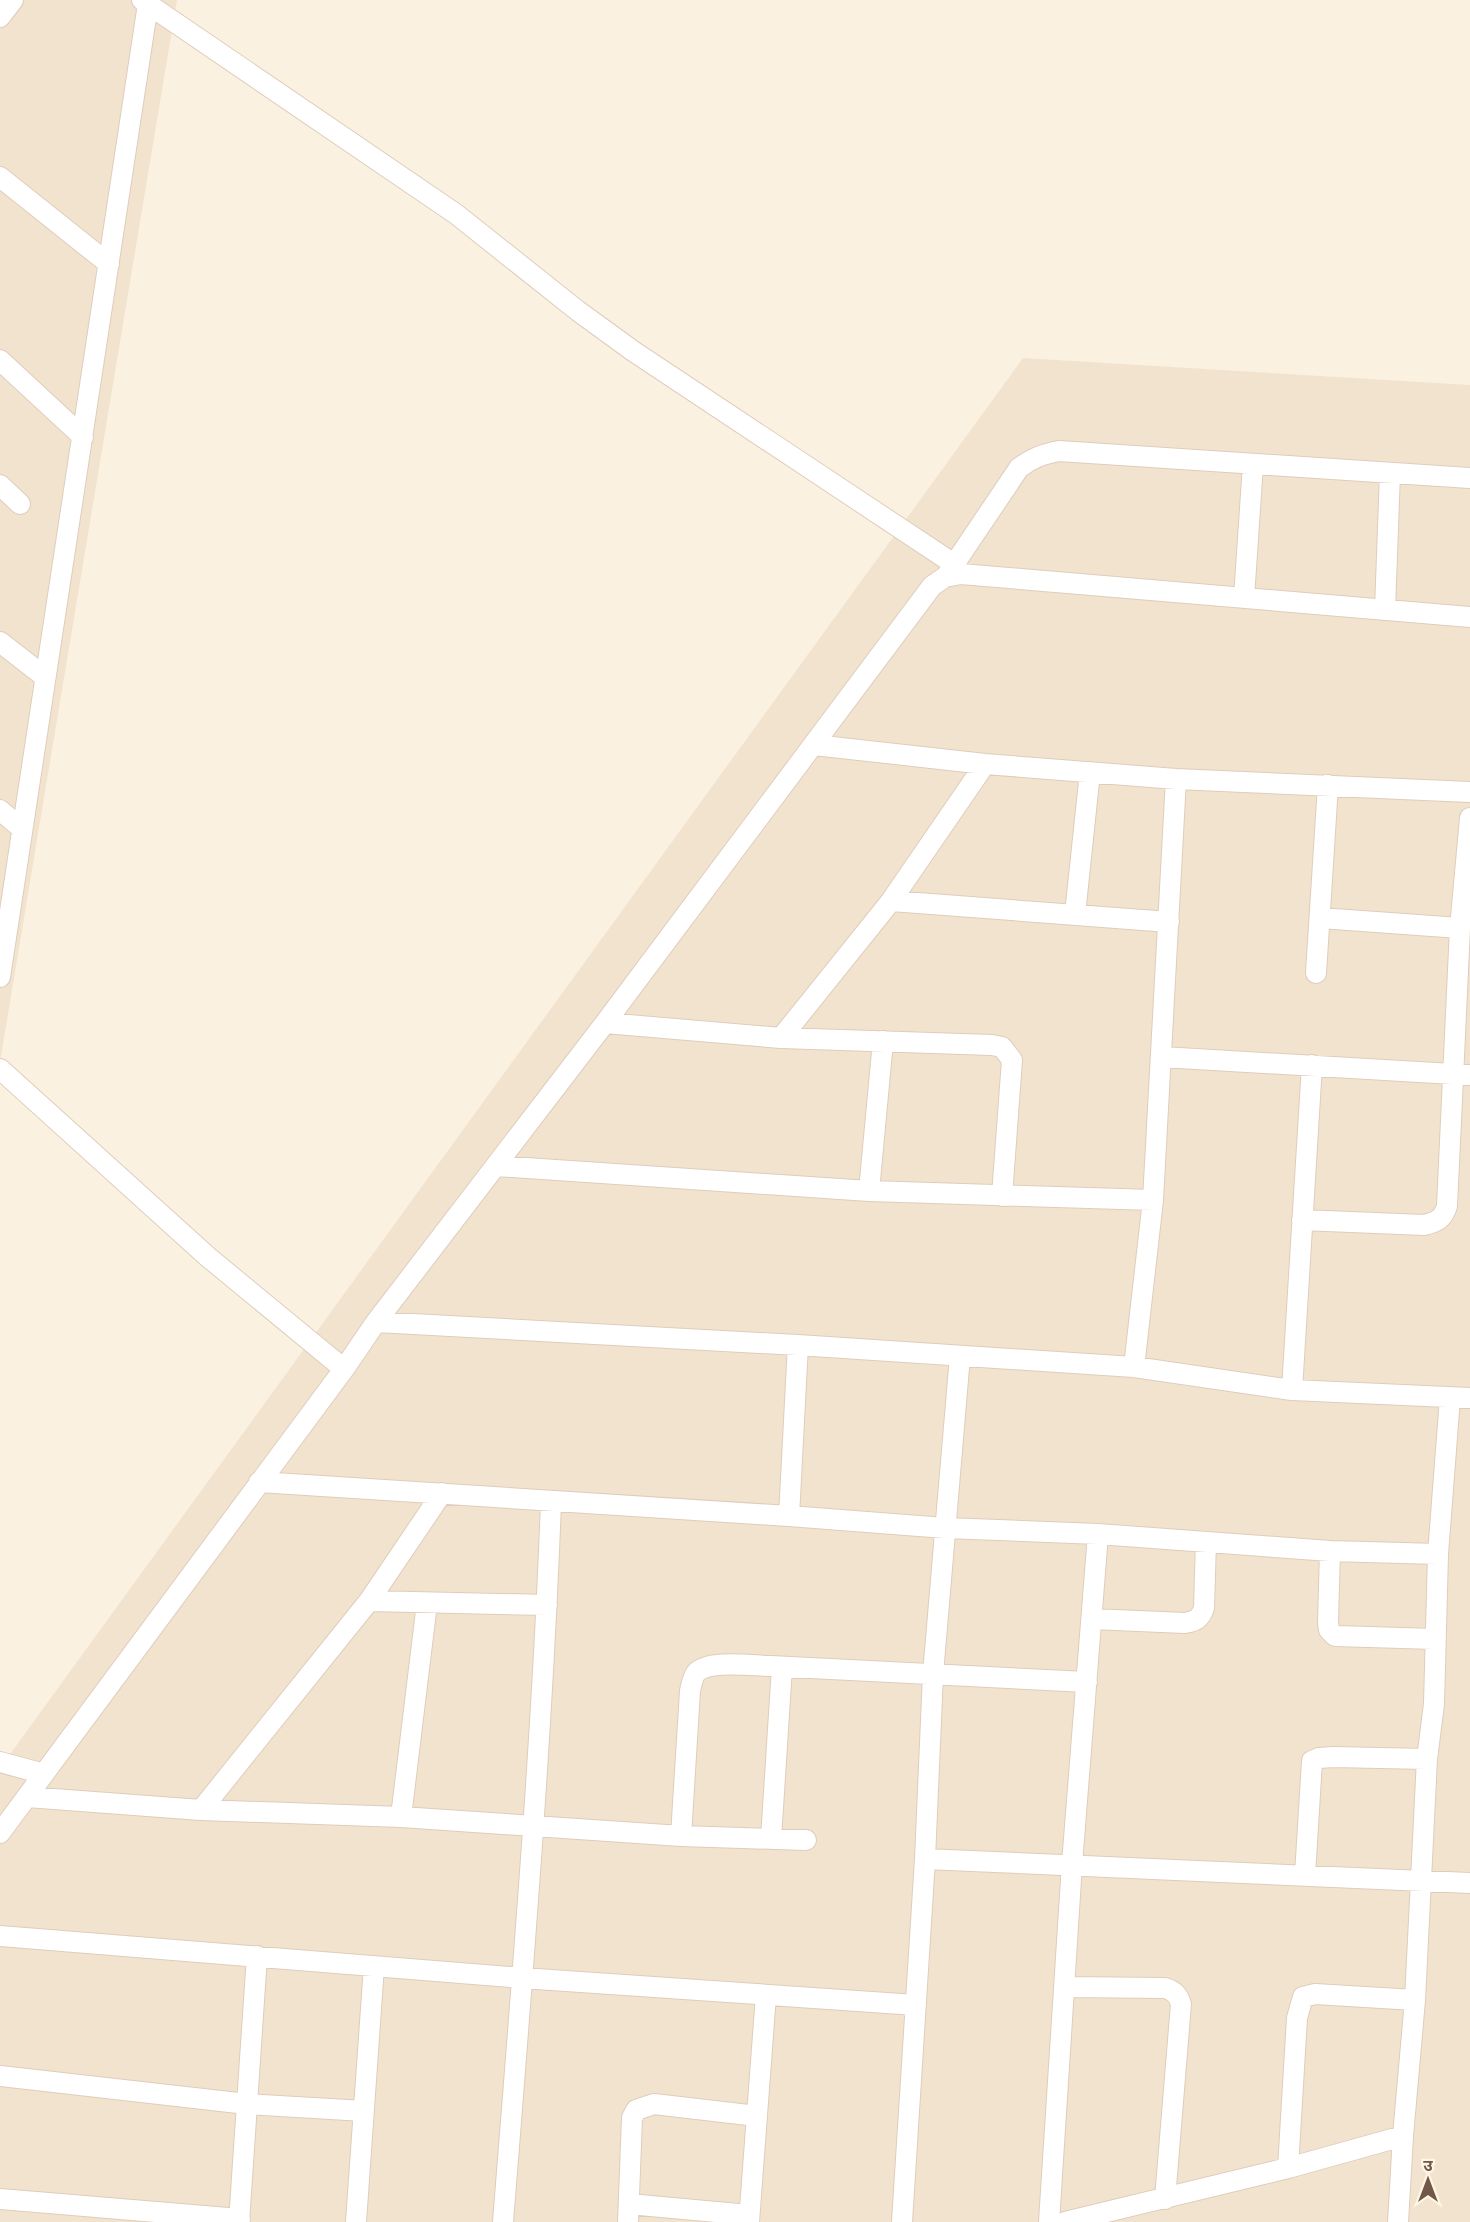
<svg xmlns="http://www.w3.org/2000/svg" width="1470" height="2222" font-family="'Fira Sans Condensed','Noto Sans Devanagari',sans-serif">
<rect width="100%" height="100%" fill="#fbf1e0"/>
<path fill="#f2e3cf" d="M0,0H177L0,1062Z
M1023,358L1470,385V2222H0V1768Z"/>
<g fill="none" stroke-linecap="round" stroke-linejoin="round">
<defs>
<path id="minor" d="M142,0L456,214L578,311L633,351L954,564
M0,17L13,0
M0,177L109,264
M0,360L83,437
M0,485L20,504
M947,575L1019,468C1032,458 1043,454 1059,451L1470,478
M1244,598L1253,464
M1385,610L1390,473
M0,642L45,677
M814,745L985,764L1176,779L1470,792
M0,810L21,828
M891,901L1169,922
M1075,914L1090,772
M1320,918L1460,928
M1316,973L1328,785
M0,977L148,4
M605,1023L781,1038L992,1045L1002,1047L1012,1060L1002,1196
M781,1038L891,901L985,764
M1162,1057L1470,1075
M0,1069L208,1257L344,1369
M497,1166L869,1191L1153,1200
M869,1191L883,1041
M1302,1220L1424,1225C1437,1222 1443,1219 1447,1206L1460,928L1470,818
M376,1322L798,1345L1134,1367L1292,1390L1470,1398
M1134,1367L1153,1200L1176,779
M1292,1390L1312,1065
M259,1482L789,1516L945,1528L1098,1534L1330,1551L1438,1554
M789,1516L798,1345
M1330,1551L1328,1622L1329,1630L1335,1636L1435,1639
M369,1601L547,1605
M1092,1619L1185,1623C1196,1621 1200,1619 1204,1608L1206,1542
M0,1762L44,1774
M27,1797L201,1810L401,1817L681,1836L806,1840
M201,1810L369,1601L442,1493
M401,1817L427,1603
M0,1833L344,1369L376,1322L605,1023L932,586L945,577L961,574L1470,617
M681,1836L690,1691C691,1686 693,1677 696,1673C709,1659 753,1666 771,1666L1087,1682
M771,1839L782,1667
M925,1859L1470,1883
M1305,1875L1312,1761L1319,1758L1333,1757L1427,1759
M0,1936L522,1978L916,2005
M1065,1987L1165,1988C1174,1991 1178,1994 1181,2004L1165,2199
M0,2076L247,2104L364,2111
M1288,2168L1297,2018L1303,1997L1315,1994L1415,2000
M0,2199L240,2219
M629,2204L749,2215
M239,2222L257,1956
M356,2222L374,1966
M503,2222C522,1982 542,1742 551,1502
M628,2222L632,2118L636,2110L654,2104L757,2116
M749,2222L766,1995
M902,2222L925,1859L933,1674L960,1356
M1049,2222L1072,1864L1098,1534
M1065,2222L1288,2168L1403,2136
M1398,2222L1403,2136L1415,2000L1427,1759L1434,1704L1438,1554L1450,1398"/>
</defs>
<use href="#minor" stroke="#dfcdbc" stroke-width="22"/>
<use href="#minor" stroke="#fff" stroke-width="20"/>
</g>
<g transform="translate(1428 2180)" stroke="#fef5e5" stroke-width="4.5" paint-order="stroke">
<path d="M0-4.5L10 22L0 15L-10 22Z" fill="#715748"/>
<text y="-9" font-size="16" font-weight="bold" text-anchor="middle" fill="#715748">उ</text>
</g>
</svg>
